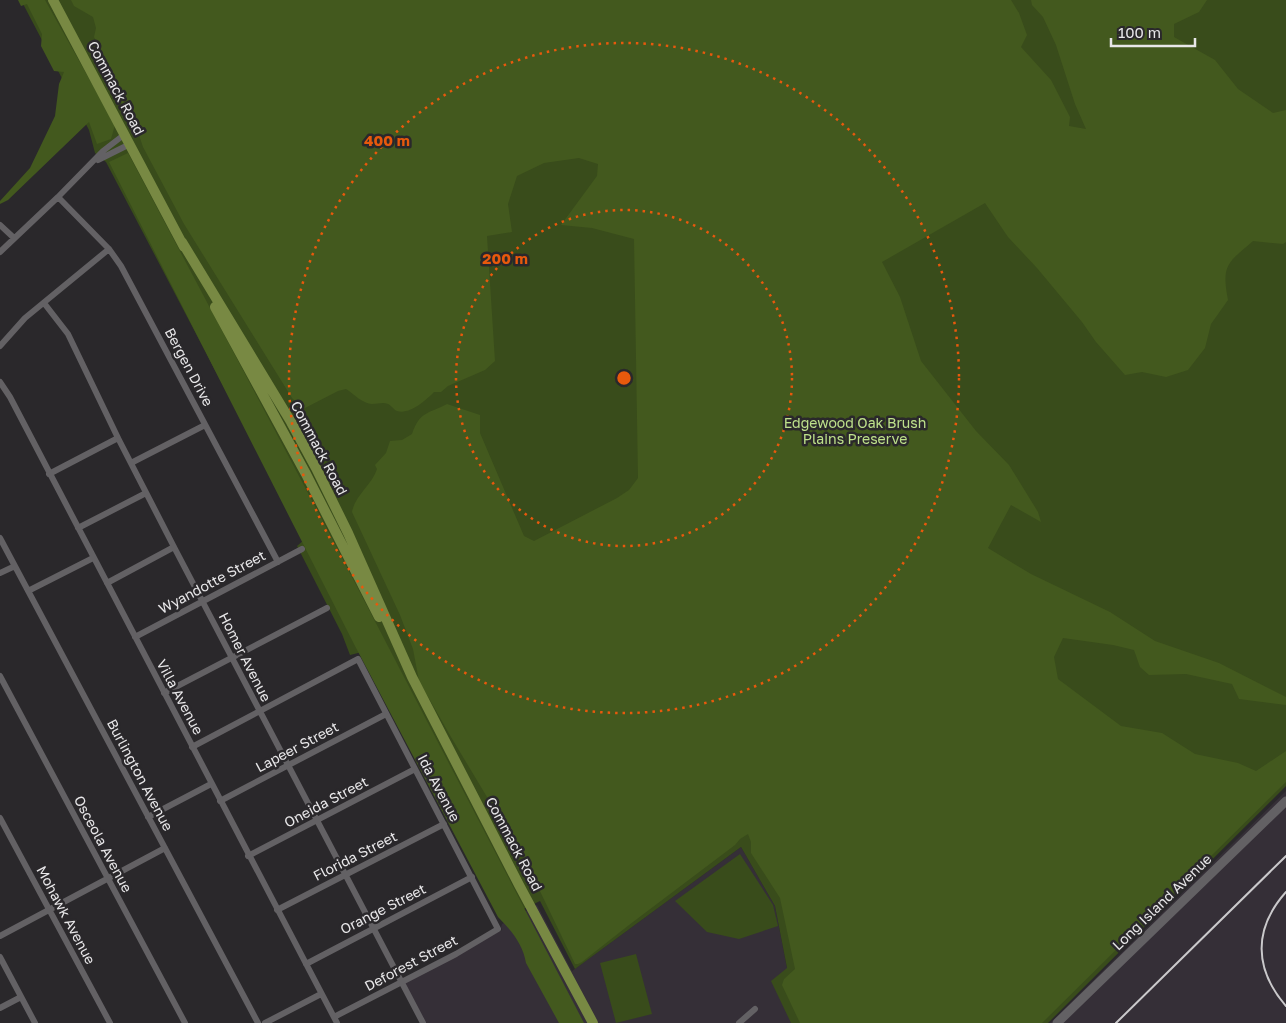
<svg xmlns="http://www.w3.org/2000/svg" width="1286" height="1023" font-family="'Golos Text',sans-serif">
<rect width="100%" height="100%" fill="#2a282b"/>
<path fill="#352f37" d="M1286,791V1023H1050Z
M741,847L775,906L787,968L791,1023H422L402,983L502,930L501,927L502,924L537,905L572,971Z"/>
<path fill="#394c1b" d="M21,0H1286V786L1048,1023H791L771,981L787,968L775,906L741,847L575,969L540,901L503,919L362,652L350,655L342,634L297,546L304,540L106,162L95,153L89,130Z
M740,854L773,905L778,926L739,939L707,932L675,901Z
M636,954L652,1014L616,1023L600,963Z"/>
<path fill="#43591e" d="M18,0H45L115,125L111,139L97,144L89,122L8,200L0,204V201L30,168L55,116L59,84L64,72L54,71L41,46L42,34L27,4L21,6Z
M71,0H1011L1019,13L1027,35L1021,47L1051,80L1070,117L1069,126L1086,129L1075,104L1056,45L1043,17L1032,5L1031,0H1207L1199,12L1174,24V37L1215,60L1238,89L1273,113L1286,110V242L1283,244L1253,241C1228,263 1221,264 1228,300L1211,324L1205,348L1188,370L1166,377L1142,372L1125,375L1096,342L1082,322L1037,268L1008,237L985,203L882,262L900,297L921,361L976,431L1009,465L1038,512L1041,522L1011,505L988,548L1031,574L1110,612L1155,641L1219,663L1286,697V705L1239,699L1232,684L1186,674L1149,675L1140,667L1134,650L1113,645L1063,638L1054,657L1058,679L1121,726L1162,733L1195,754L1238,763L1256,771L1286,751V782L1042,1023H800L782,985L784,979L795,969L780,898L751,853V842L748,834L740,839L735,845L629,925L582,962L578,964H575L538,887L496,812L451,737L419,681L413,649L400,615L352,512C355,495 372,485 377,469L375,465L386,453L390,441L402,440L412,434C420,411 428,414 447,404L480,415V433L524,536L534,541L617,498L629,490L638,478L634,239L592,228L561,225L597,176L598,164L579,158L544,163L517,176L508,204L512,232L487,236L495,361L485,370L448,386L441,392H434C426,400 410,415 397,411C394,410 391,405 388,404C383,402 378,404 372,404C363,404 354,394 346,389L338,391L305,408L301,407L292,398L184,224L143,147L136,126L117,96L113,73L94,37L96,28L93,17L74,6Z
M128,153L327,529L584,1023H559L526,963C523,944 511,930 498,917L355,646L109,162Z"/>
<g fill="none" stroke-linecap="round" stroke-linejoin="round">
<path stroke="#636164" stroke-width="6" d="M98,160L130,144
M58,197L109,249L121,266L278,562
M0,225L14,238
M0,252L58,197L103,151L125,134
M44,303L68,334L118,438L174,547L423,1023
M0,346L25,318L109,249
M0,382L10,397L337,1023
M131,463L205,425
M49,474L118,438
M78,528L146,493
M0,538L258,1023
M0,573L15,566
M107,583L174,547
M28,591L93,558
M135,637L302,549
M0,676L185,1023
M164,693L327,608
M192,747L358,659L498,929L456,954L334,1017
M220,801L386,714
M148,817L211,784
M0,818L110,1023
M248,856L415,769
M277,910L444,824
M0,936L165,848
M0,957L35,1023
M306,964L472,877
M0,1008L21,997
M265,1023L321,994
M739,1023L755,1009"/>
<path stroke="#636164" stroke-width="9" d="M1057,1023L1286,801"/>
<path stroke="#788943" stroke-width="10" d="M53,0L184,247
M182,242L291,422L316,468L348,533L412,677L519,885L593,1023
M215,307L306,474L379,617"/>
<path stroke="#cac9cb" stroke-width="2" d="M1286,892C1253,929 1254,969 1286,1006
M1116,1023L1286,856"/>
</g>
<g fill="none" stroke="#e8590c" stroke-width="2.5" stroke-dasharray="2.5 5">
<circle cx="624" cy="378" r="168"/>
<circle cx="624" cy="378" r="335"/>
</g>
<g text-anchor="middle" stroke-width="5" stroke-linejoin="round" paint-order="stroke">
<g font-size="14" fill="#e8e7e9" stroke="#2a282b">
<text transform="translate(116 88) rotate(62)" y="5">Commack Road</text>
<text transform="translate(189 367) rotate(62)" y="5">Bergen Drive</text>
<text transform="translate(319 448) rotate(62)" y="5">Commack Road</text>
<text transform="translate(212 582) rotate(-28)" y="5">Wyandotte Street</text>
<text transform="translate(245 657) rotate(63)" y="5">Homer Avenue</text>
<text transform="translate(180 697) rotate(62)" y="5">Villa Avenue</text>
<text transform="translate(297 747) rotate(-28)" y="5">Lapeer Street</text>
<text transform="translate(140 775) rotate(62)" y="5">Burlington Avenue</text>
<text transform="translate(439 788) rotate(62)" y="5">Ida Avenue</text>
<text transform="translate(326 802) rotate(-28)" y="5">Oneida Street</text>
<text transform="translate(103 844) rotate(62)" y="5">Osceola Avenue</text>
<text transform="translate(514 844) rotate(62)" y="5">Commack Road</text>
<text transform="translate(355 856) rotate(-27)" y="5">Florida Street</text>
<text transform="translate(1162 902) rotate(-44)" y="5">Long Island Avenue</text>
<text transform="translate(383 909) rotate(-27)" y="5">Orange Street</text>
<text transform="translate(66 915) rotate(62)" y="5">Mohawk Avenue</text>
<text transform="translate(411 963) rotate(-28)" y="5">Deforest Street</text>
</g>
<g font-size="14" fill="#bee18b" stroke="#2a282b">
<text x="855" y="428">Edgewood Oak Brush<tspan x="855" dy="16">Plains Preserve</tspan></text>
</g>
</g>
<circle cx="624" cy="378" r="8" fill="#e8590c" stroke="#2a282b" stroke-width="2.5"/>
<g font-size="15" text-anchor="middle" font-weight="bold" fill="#e8590c" stroke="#2a282b" stroke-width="5" stroke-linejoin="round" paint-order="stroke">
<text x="387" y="146">400 m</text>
<text x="505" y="264">200 m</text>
</g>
<path d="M1111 38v8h84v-8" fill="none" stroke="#e8e7e9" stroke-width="2.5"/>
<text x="1118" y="38" font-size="15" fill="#e8e7e9" stroke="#2a282b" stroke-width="4" paint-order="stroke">100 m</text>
</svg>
